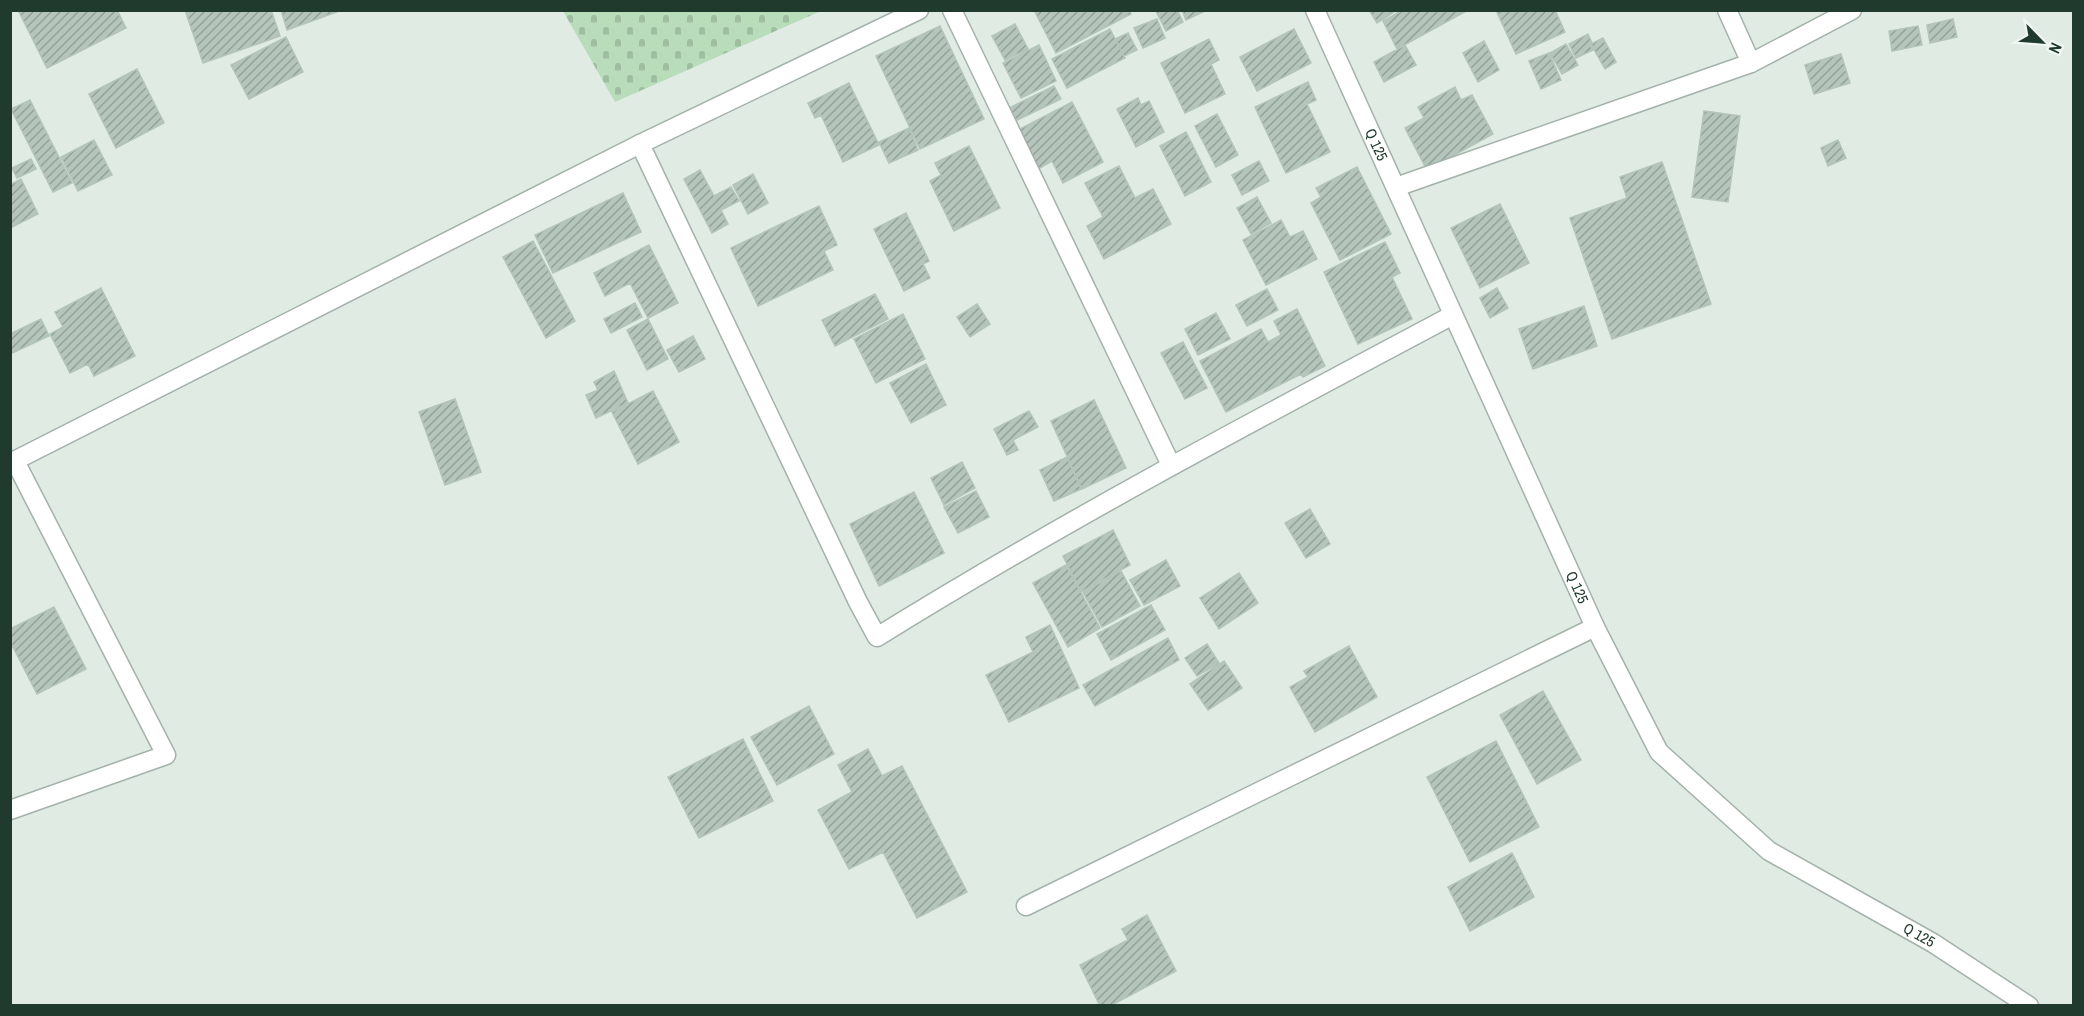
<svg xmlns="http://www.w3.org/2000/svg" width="2084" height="1016" font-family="'Archivo Narrow',sans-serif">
<defs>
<pattern id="cemetery-stones" width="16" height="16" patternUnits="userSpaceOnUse" patternTransform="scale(1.5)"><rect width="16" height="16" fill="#b9dcbb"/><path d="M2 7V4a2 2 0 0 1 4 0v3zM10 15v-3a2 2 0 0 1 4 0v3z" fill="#9fbea1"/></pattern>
<pattern id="building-hatch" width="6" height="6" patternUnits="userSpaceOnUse" patternTransform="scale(1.5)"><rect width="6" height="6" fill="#b5c5bc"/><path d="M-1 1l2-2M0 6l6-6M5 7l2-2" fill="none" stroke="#93a199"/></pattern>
</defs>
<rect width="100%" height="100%" fill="#e0ebe4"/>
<path fill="url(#cemetery-stones)" d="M563,11H821L615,102Z"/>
<path fill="url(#building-hatch)" stroke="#b3c4b9" stroke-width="1.5" d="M18,10H117L126,28L47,68Z
M185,10H271L280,36L203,63Z
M281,10H342L287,30Z
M1034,10H1129L1131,14L1056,53Z
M1158,10H1177L1183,22L1166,31L1156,11Z
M1182,10H1207L1186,20Z
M1369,10H1397L1377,23Z
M1403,10H1468L1397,49L1383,21Z
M1496,10H1555L1565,32L1516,54Z
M1157,19L1165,38L1143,48L1134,28Z
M1953,19L1957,37L1930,43L1927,25Z
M1015,24L1028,49L1005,60L992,36Z
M940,26L984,119L920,149L876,56Z
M1918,26L1922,45L1892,51L1889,31Z
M1110,29L1125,58L1067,88L1052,59Z
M1294,29L1311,63L1257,91L1240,57Z
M1128,33L1137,50L1124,56L1115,39Z
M1588,34L1592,43L1589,44L1593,50L1576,58L1569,44Z
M286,37L303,72L249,99L231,65Z
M1603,38L1616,62L1605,69L1591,44Z
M1209,39L1219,60L1211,64L1225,94L1185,113L1161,63Z
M1484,41L1499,70L1478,82L1463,53Z
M1566,44L1578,65L1562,74L1550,53Z
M1039,45L1056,81L1021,98L1003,63Z
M1405,45L1416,65L1384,82L1374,62Z
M1549,53L1561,80L1541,89L1529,61Z
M1841,54L1850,83L1814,94L1805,65Z
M137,69L164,123L116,148L89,94Z
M1308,82L1316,100L1307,104L1330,152L1286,173L1255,107Z
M849,83L879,145L843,162L821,115L815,118L808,103Z
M1054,86L1061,99L1013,122L1007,109Z
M1455,87L1461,100L1472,95L1493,134L1427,170L1405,128L1424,118L1418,107Z
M1138,98L1141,105L1149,101L1164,132L1136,147L1117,109Z
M30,100L72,183L53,192L11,109Z
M1072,102L1103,162L1063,183L1052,161L1038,169L1018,130Z
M1704,111L1740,116L1728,202L1692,197Z
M1217,114L1238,155L1216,167L1195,126Z
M909,128L918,150L889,163L879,142Z
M1186,132L1211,182L1185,196L1160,146Z
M94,140L112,175L78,191L61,157Z
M1838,140L1846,158L1828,166L1821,148Z
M969,146L1000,208L954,231L930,181L941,175L935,163Z
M31,159L36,169L17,178L12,168Z
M1259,161L1269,181L1242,195L1232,175Z
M1662,162L1711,304L1612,339L1570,218L1627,198L1620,177Z
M1119,166L1135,198L1153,189L1171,224L1104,259L1087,226L1103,217L1085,183Z
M1357,167L1391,234L1340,260L1311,203L1321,197L1316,188Z
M700,170L714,196L731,187L739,201L721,210L728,224L712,233L684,179Z
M753,174L768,203L748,214L733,185Z
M21,179L38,214L10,228V185Z
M623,193L641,232L553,273L535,235Z
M1257,197L1271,223L1251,234L1237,208Z
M1500,204L1529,263L1480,288L1451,228Z
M819,206L837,245L824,251L833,270L758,306L731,248Z
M906,213L929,261L923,264L930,278L904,291L874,229Z
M1281,220L1290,237L1303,231L1317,259L1266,285L1243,240Z
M533,241L575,321L546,338L503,257Z
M1385,242L1400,273L1392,277L1412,319L1358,344L1324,272Z
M649,245L678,303L648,318L630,283L605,296L594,273Z
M101,288L135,356L94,376L88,364L70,373L50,334L63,327L55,312Z
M1497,288L1508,308L1490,318L1480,298Z
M1267,289L1278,310L1247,326L1236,305Z
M875,294L888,319L835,346L822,320Z
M635,303L642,317L611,333L604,319Z
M977,304L990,324L970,337L957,317Z
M1584,306L1597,346L1533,369L1519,329Z
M1297,309L1325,366L1303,377L1301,374L1226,412L1200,361L1261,329L1268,342L1281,335L1274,321Z
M1216,313L1230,339L1198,355L1185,329Z
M903,314L925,359L876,383L854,339Z
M41,319L49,336L10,354V334Z
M648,319L668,359L647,370L627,330Z
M693,336L705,359L679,372L667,350Z
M1183,342L1207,388L1185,399L1161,353Z
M926,364L946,405L911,423L890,383Z
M614,371L628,403L596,418L586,395L598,390L594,382Z
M653,391L679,442L638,464L612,412Z
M455,399L481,472L445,485L419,412Z
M1094,400L1126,468L1082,489L1051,421Z
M1029,411L1038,427L1013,440L1018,450L1007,455L994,429Z
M1067,457L1081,489L1054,501L1040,470Z
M962,462L975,488L944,505L931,478Z
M976,491L989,517L958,533L944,507Z
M914,492L944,553L879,586L850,524Z
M1310,509L1330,544L1306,558L1285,523Z
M1113,530L1130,565L1081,592L1063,556Z
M1166,560L1180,586L1144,605L1130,580Z
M1066,565L1100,628L1068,647L1033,583Z
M1121,571L1140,606L1102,627L1083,592Z
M1239,573L1258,603L1219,629L1200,598Z
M1151,605L1165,630L1111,660L1097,634Z
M54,607L86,669L37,694L10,641V629Z
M1050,625L1079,688L1009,722L986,675L1033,652L1026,637Z
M1168,638L1179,660L1095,706L1083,685Z
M1207,644L1219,663L1197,676L1185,658Z
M1349,646L1377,697L1315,732L1290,687L1308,677L1304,671Z
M1224,661L1242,688L1208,710L1190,684Z
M1543,691L1581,760L1537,784L1500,715Z
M809,706L834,754L777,785L751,737Z
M743,739L773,801L699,838L668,777Z
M1496,741L1539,827L1470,862L1427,777Z
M868,749L882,776L902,766L967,892L917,918L883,852L849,869L818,810L852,792L838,765Z
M1512,853L1534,897L1470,931L1448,887Z
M1147,915L1176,971L1110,1006H1100L1080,965L1128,940L1122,929Z"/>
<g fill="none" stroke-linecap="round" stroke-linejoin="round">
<defs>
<g id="minor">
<path d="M952,10L1171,465"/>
<path id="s1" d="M1315,10L1595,627L1659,752L1769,851L1933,943L2029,1006"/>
<path d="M1727,10L1751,63"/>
<path d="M640,144L858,602L877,637C1064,521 1259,418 1453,315"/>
<path d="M1396,187L1751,63L1852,10"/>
<path d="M10,463L640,144L919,10"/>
<path d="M10,810L166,755L15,461"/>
<path d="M1026,906L1595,627"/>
</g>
</defs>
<use href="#minor" stroke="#a3b2aa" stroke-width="21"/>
<use href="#minor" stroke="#fff" stroke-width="18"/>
</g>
<g text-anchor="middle" stroke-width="4.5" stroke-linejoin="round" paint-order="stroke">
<g font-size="15" fill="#213a2e" stroke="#f0f7f2">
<text dy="5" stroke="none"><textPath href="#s1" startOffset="148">Q 125</textPath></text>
<text dy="5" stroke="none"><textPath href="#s1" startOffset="634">Q 125</textPath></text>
<text dy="5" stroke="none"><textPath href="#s1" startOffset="1138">Q 125</textPath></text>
</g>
</g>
<rect width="2084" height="1016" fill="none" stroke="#213a2e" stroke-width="24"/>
<g transform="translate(2042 42) rotate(115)" stroke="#f0f7f2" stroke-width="4.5" paint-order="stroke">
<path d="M0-4.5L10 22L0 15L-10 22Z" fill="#213a2e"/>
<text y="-9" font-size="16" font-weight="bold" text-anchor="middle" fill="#213a2e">N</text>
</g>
</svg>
